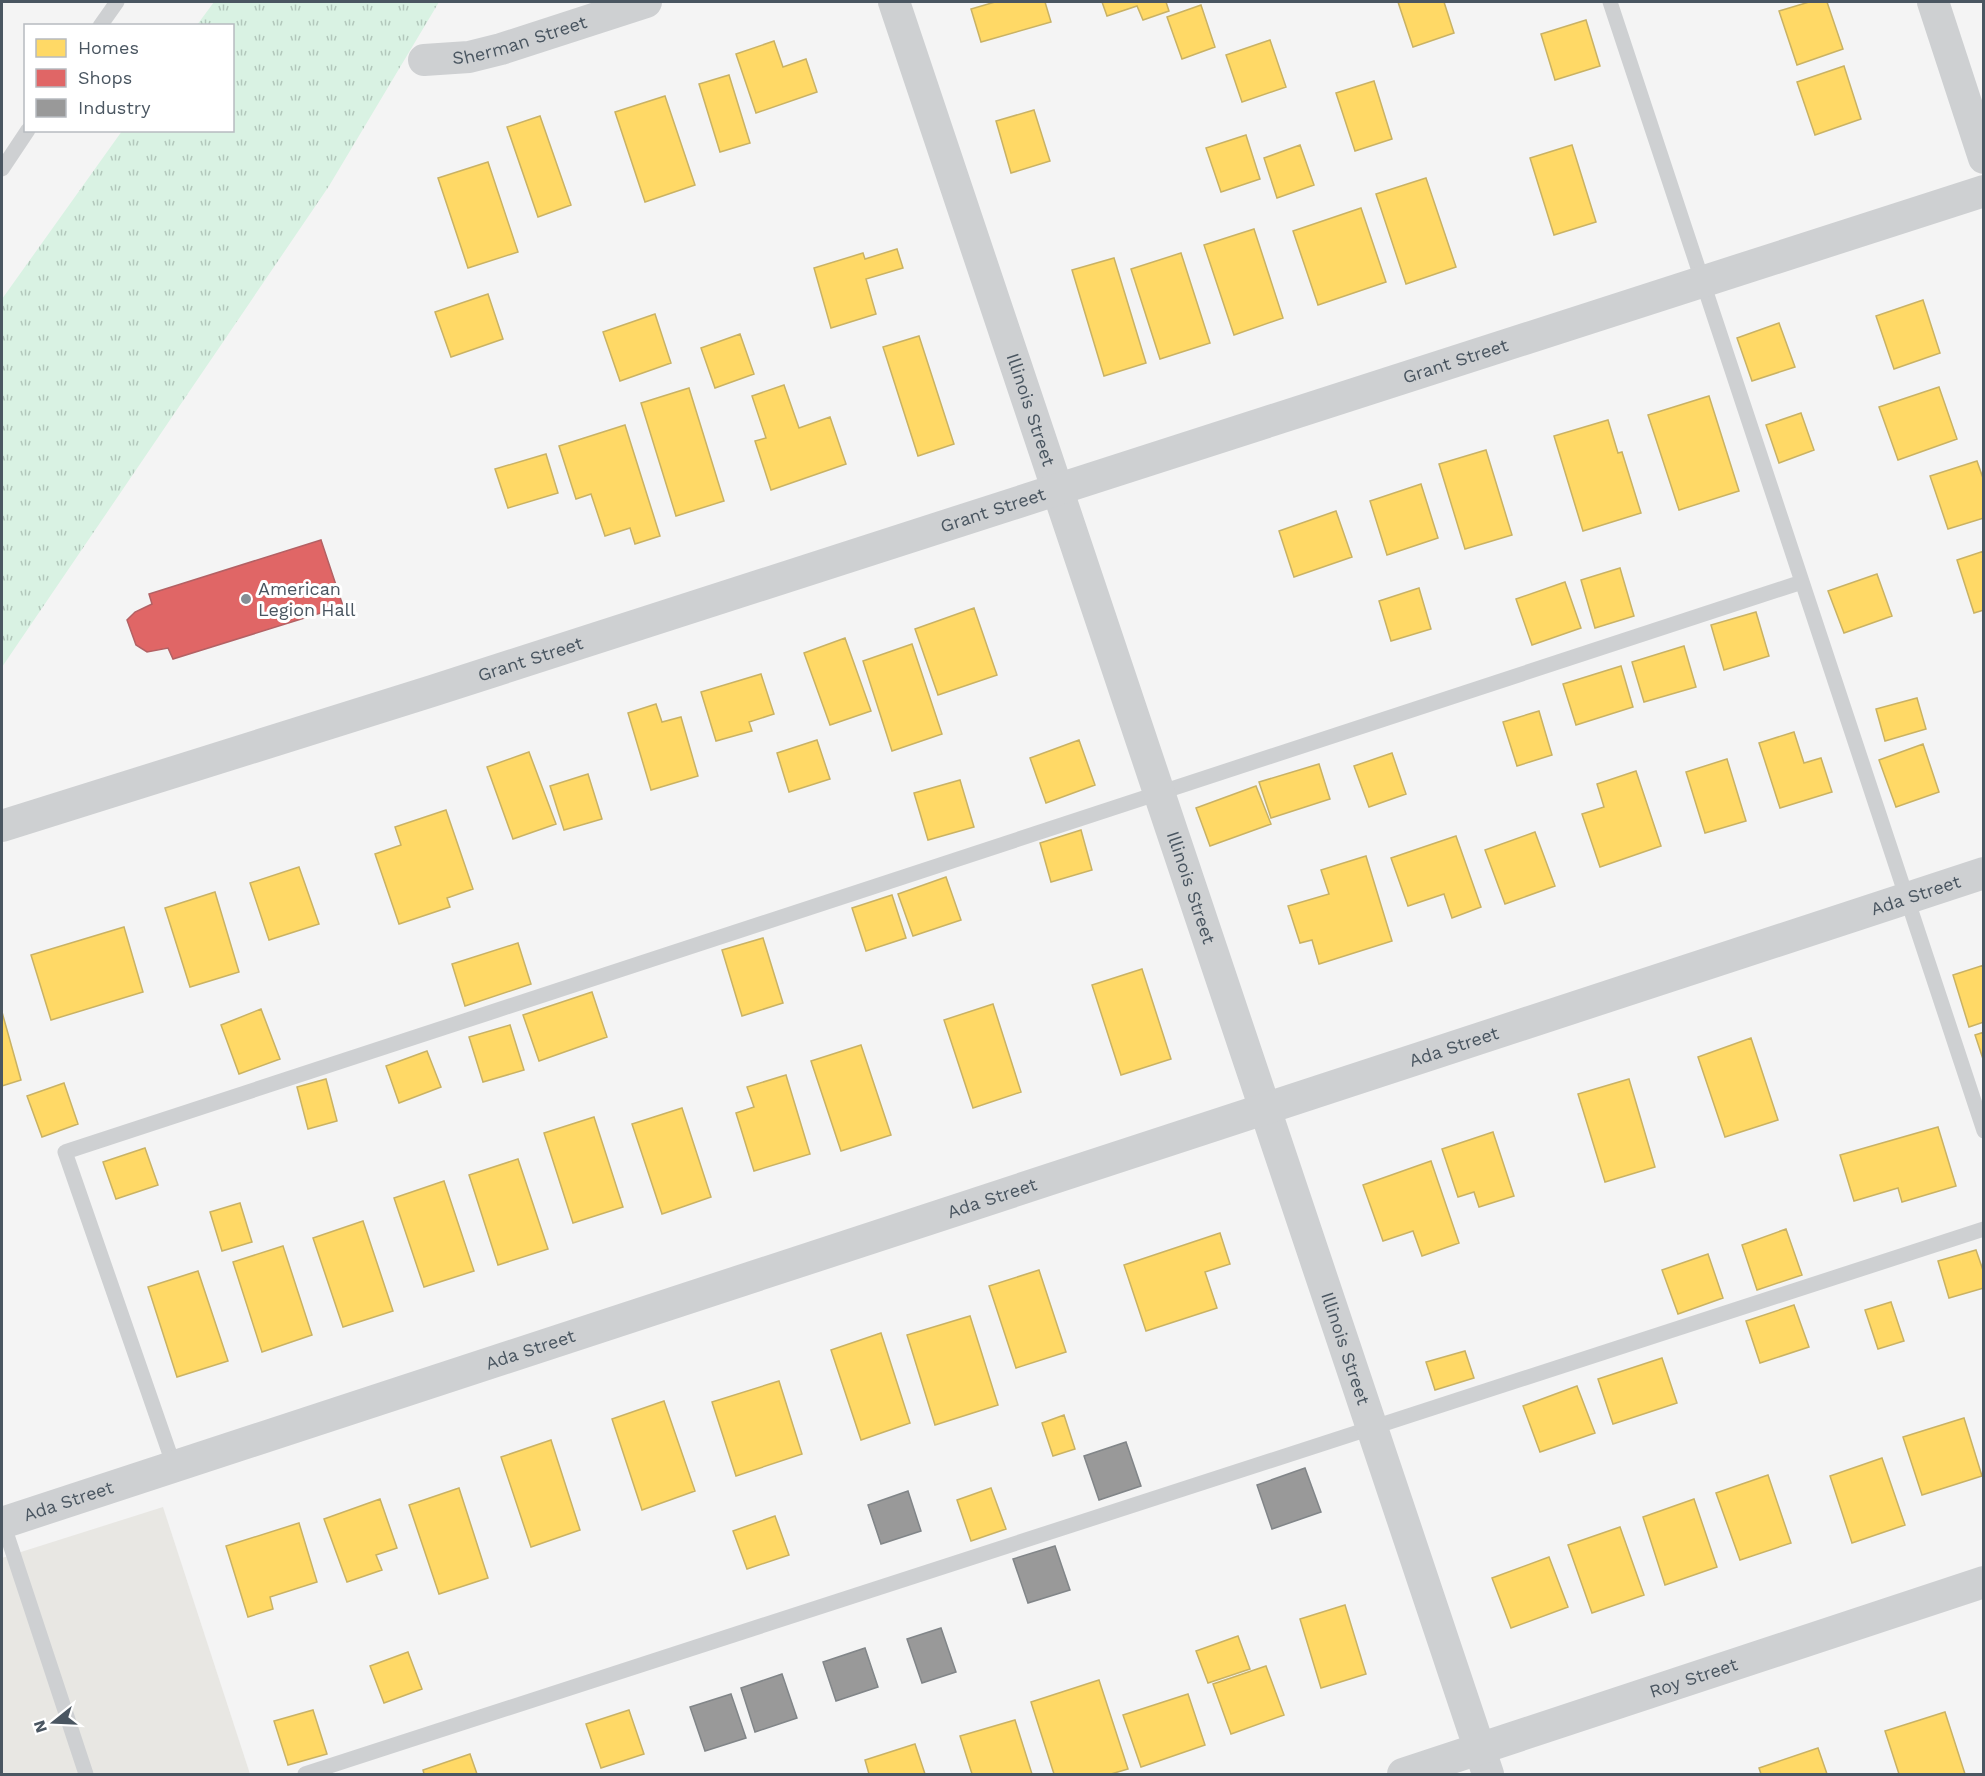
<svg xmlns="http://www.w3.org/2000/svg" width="1985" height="1776" font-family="'Work Sans',sans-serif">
<defs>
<pattern id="grass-tufts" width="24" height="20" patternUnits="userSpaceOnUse" patternTransform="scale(1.5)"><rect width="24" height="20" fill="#d9f2e3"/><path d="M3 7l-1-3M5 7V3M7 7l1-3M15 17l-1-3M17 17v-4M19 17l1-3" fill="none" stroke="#b2c7bb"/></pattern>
</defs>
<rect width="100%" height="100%" fill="#f4f4f4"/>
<path fill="#e8e7e3" d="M163,1507L250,1774H2V1558Z"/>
<path fill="url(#grass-tufts)" d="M214,2H439L329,186L2,667V299L122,131L232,130V26L197,25Z"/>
<path fill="#ffd966" stroke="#c9b264" stroke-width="1.5" d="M995,2H1045L1051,22L981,42L971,9Z
M1102,2H1166L1169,11L1143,20L1137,6L1107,16Z
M1398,2H1444L1454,33L1413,47Z
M1809,2H1827L1843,49L1797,65L1779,11Z
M1201,5L1215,47L1182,59L1167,17Z
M1586,20L1600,66L1555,80L1541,34Z
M1270,40L1286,87L1242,102L1226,55Z
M774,41L783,67L806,59L817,92L756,113L736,54Z
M1844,66L1861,119L1815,135L1797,82Z
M729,75L750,143L720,152L699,84Z
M1374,81L1392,139L1355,151L1336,93Z
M665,96L695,185L645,202L615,112Z
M1034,110L1050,161L1011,173L996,121Z
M540,116L571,205L538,217L507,127Z
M1246,135L1260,179L1221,192L1206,148Z
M1300,145L1314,185L1277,198L1264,158Z
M1572,145L1596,222L1554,235L1530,158Z
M488,162L518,252L468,268L438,178Z
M1426,178L1456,267L1406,284L1376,194Z
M1361,208L1386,282L1318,305L1293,231Z
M1254,229L1283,318L1234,335L1204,245Z
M897,249L903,268L866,279L876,314L831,328L814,268L863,253L865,259Z
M1181,253L1210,343L1160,359L1131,269Z
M1114,258L1146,363L1104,376L1072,270Z
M488,294L503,339L451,357L435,312Z
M1923,300L1940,353L1894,369L1876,316Z
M655,314L671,363L620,381L603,332Z
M1779,323L1795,367L1752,381L1737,338Z
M740,334L754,374L715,388L701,348Z
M919,336L954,444L918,456L883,347Z
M784,385L799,428L830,417L846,464L771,490L755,441L766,438L752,396Z
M1939,387L1957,439L1898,460L1879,407Z
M689,388L724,501L676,516L641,403Z
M1709,396L1739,491L1679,510L1648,415Z
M1801,413L1814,450L1779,463L1766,425Z
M1608,420L1618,453L1622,452L1641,513L1583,531L1554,436Z
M625,425L660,536L635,544L630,528L605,536L591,494L576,499L559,446Z
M1486,450L1512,535L1465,549L1439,464Z
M546,454L558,493L508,508L495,469Z
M1977,461L1984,481V518L1948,529L1930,476Z
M1421,484L1438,538L1387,555L1370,501Z
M1336,511L1352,557L1294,577L1279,531Z
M1984,551V610L1974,613L1957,560Z
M1620,568L1634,616L1595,628L1581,580Z
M1877,574L1892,616L1844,633L1828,591Z
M1565,582L1581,628L1532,645L1516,599Z
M1419,588L1431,629L1391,641L1379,601Z
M974,608L997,675L938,695L915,629Z
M1756,612L1769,656L1724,670L1711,625Z
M845,638L871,711L830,725L804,653Z
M912,644L942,734L892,751L863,661Z
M1684,646L1696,687L1644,702L1632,662Z
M1621,666L1633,707L1576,725L1563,684Z
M761,674L774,714L749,722L752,731L716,741L701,692Z
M1917,698L1926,729L1885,741L1876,709Z
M656,704L662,722L681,717L698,776L651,790L628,713Z
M1539,711L1552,755L1517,766L1503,722Z
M1794,732L1804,763L1821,758L1832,792L1780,808L1759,743Z
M817,740L830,779L789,792L777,753Z
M1079,740L1095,785L1046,803L1030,758Z
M1923,744L1939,792L1896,807L1879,760Z
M529,752L556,824L513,839L487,767Z
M1392,753L1406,794L1369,807L1354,766Z
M1727,759L1746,821L1705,833L1686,772Z
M1319,764L1330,799L1271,818L1259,782Z
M1636,771L1661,846L1600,867L1582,814L1604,807L1597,784Z
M588,774L602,819L564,830L550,786Z
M960,780L974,827L928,840L914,793Z
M1256,786L1271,824L1210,846L1196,808Z
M446,810L473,889L447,898L450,907L399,924L375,854L401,845L395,827Z
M1081,830L1092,870L1051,882L1040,843Z
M1535,832L1555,886L1505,904L1485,850Z
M1456,836L1481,907L1452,918L1444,894L1408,906L1391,858Z
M1366,856L1392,941L1319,964L1312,940L1300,943L1288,906L1329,894L1321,870Z
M299,867L319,924L269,940L250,883Z
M946,877L961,920L913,936L898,894Z
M215,892L239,972L190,987L165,908Z
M892,895L906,938L866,951L852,908Z
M124,927L143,992L51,1020L31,955Z
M763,938L783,1003L742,1016L722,950Z
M518,943L531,984L465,1006L452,964Z
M1984,965V1022L1969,1027L1953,975Z
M1142,969L1171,1059L1121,1075L1092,985Z
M592,992L607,1037L539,1061L523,1015Z
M993,1004L1021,1092L973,1108L944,1020Z
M261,1009L280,1059L239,1074L221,1025Z
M2,1012L21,1080L2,1086Z
M510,1025L524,1070L483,1082L469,1037Z
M1984,1032V1062L1975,1035Z
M1751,1038L1778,1120L1725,1137L1698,1057Z
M861,1045L891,1135L841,1151L811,1061Z
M427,1051L441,1087L399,1103L386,1066Z
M786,1075L810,1154L754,1171L736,1113L754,1107L747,1087Z
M326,1079L337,1121L308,1129L297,1087Z
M1629,1079L1655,1167L1605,1182L1578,1094Z
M64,1083L78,1124L42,1137L27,1096Z
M682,1108L711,1197L662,1214L632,1124Z
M594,1117L623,1207L573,1223L544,1133Z
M1938,1127L1956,1186L1902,1202L1898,1188L1854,1201L1840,1155Z
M1493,1132L1514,1196L1479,1207L1474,1192L1458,1197L1442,1149Z
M145,1148L158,1185L116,1199L103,1162Z
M518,1159L548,1249L498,1265L469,1175Z
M1431,1161L1459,1243L1422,1256L1413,1231L1383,1241L1363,1185Z
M444,1181L474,1271L424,1287L394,1198Z
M240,1203L252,1242L222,1251L210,1212Z
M363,1221L393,1311L343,1327L313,1238Z
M1786,1229L1802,1275L1757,1290L1742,1245Z
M1220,1233L1230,1264L1205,1272L1217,1308L1146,1331L1124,1265Z
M283,1246L312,1335L262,1352L233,1262Z
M1976,1250L1984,1273V1288L1949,1298L1938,1261Z
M1708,1254L1723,1298L1678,1314L1662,1270Z
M1039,1270L1066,1352L1016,1368L989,1286Z
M198,1271L228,1361L177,1377L148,1287Z
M1891,1302L1904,1341L1878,1349L1865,1310Z
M1794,1305L1809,1347L1760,1363L1746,1321Z
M970,1316L998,1405L935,1425L907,1335Z
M881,1333L910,1423L861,1440L831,1350Z
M1465,1351L1474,1378L1435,1390L1426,1362Z
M1662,1358L1677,1403L1613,1424L1598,1379Z
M779,1381L802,1454L736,1476L712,1402Z
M1577,1386L1595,1433L1540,1452L1523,1406Z
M664,1401L695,1491L642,1510L612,1419Z
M1064,1415L1075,1449L1053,1456L1042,1423Z
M1964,1418L1982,1476L1922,1495L1903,1437Z
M551,1440L580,1530L531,1547L501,1457Z
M1882,1458L1905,1525L1852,1543L1830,1476Z
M1768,1475L1791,1543L1740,1560L1716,1493Z
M459,1488L488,1578L439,1594L409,1505Z
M991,1488L1006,1529L971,1541L957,1500Z
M380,1499L397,1548L376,1555L382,1570L347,1582L324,1519Z
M1694,1499L1717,1567L1665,1585L1643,1517Z
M775,1516L789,1555L747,1569L733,1531Z
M299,1523L317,1582L270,1597L273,1609L248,1617L226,1546Z
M1620,1527L1644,1595L1592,1613L1568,1545Z
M1549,1557L1568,1607L1511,1628L1492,1578Z
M1345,1605L1366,1674L1321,1688L1300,1619Z
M1238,1636L1250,1669L1208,1683L1196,1651Z
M408,1652L422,1689L384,1703L370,1666Z
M1266,1666L1284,1715L1231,1734L1213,1684Z
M1099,1680L1128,1769L1111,1774H1054L1031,1702Z
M1188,1694L1205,1745L1141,1767L1123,1715Z
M313,1710L327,1754L288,1765L274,1721Z
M629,1710L644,1754L601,1768L586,1724Z
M1945,1712L1965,1774H1899L1885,1731Z
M1015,1720L1032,1774H972L960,1736Z
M915,1744L925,1774H869L865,1760Z
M1818,1748L1827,1774H1761L1759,1768Z
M470,1754L477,1774H424L423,1770Z"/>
<path fill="#e06666" stroke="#b36164" stroke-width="1.5" d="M321,540L343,606L173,659L168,648L147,652L136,645L127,620L135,612L152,604L149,594Z"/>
<path fill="#999" stroke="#818588" stroke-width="1.5" d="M1126,1442L1141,1486L1099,1500L1084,1456Z
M1305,1468L1321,1512L1272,1529L1257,1485Z
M908,1491L921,1531L881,1544L868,1505Z
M1055,1546L1070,1590L1028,1603L1013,1559Z
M941,1628L956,1672L922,1683L907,1639Z
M865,1648L878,1687L836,1701L823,1662Z
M782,1674L797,1718L755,1732L741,1688Z
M731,1694L746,1738L705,1751L690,1707Z"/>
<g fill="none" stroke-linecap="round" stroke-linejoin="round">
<path stroke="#ced0d2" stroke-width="15" d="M1610,2L1984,1131
M100,26L117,2
M2,169L28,130
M174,1466L65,1152L1802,582
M3,1523L86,1774
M305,1774L1984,1229"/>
<g stroke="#ced0d2" stroke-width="32">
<path id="s1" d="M894,2L1488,1774"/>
<path d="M1933,2L1984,158"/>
<path id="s2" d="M424,60L469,57L501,49L646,2"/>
<path id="s3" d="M2,826L432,691L1984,191"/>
<path id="s4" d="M2,1523L1984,873"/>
<path id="s5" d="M1403,1774L1984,1582"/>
</g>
</g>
<circle fill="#868d94" stroke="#fff" stroke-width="2" cx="246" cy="599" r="6"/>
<g text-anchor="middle" stroke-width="6" stroke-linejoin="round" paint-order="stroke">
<g font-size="18" fill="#4a5661" stroke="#fff">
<text dy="6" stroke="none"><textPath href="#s2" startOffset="98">Sherman Street</textPath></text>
<text dy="6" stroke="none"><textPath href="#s3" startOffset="1526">Grant Street</textPath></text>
<text dy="6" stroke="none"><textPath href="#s1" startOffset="430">Illinois Street</textPath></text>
<text dy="6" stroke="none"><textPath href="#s3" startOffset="1040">Grant Street</textPath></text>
<text dy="6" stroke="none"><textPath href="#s3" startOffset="554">Grant Street</textPath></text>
<text dy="6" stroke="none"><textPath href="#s1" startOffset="934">Illinois Street</textPath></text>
<text dy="6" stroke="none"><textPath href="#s4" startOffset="2014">Ada Street</textPath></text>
<text dy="6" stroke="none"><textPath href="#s4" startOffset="1528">Ada Street</textPath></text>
<text dy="6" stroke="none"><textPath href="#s4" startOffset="1042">Ada Street</textPath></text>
<text dy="6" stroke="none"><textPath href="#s4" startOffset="556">Ada Street</textPath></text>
<text dy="6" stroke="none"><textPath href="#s1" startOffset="1420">Illinois Street</textPath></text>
<text dy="6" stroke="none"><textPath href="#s4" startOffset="70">Ada Street</textPath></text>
<text dy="6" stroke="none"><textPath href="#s5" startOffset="306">Roy Street</textPath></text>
</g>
<g font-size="18" fill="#4a5661" stroke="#fff" text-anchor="start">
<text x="258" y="595">American<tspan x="258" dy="21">Legion Hall</tspan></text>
</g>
</g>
<rect width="1985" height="1776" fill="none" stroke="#4a5661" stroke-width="6"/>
<rect x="24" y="24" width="210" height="108" fill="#ffffff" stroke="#b7bbc0" stroke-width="1.5"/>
<rect x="36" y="39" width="30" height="18" fill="#ffd966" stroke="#b7bbc0" stroke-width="1.5"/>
<text x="78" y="54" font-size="18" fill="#4a5661">Homes</text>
<rect x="36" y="69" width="30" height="18" fill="#e06666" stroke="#b7bbc0" stroke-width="1.5"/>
<text x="78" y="84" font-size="18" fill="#4a5661">Shops</text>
<rect x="36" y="99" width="30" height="18" fill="#999999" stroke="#b7bbc0" stroke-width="1.5"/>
<text x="78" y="114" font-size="18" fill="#4a5661">Industry</text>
<g transform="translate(54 1722) rotate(252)" stroke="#ffffff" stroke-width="4.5" paint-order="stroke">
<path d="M0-4.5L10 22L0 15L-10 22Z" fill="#4a5661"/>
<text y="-9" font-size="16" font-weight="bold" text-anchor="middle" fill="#4a5661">N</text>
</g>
</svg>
